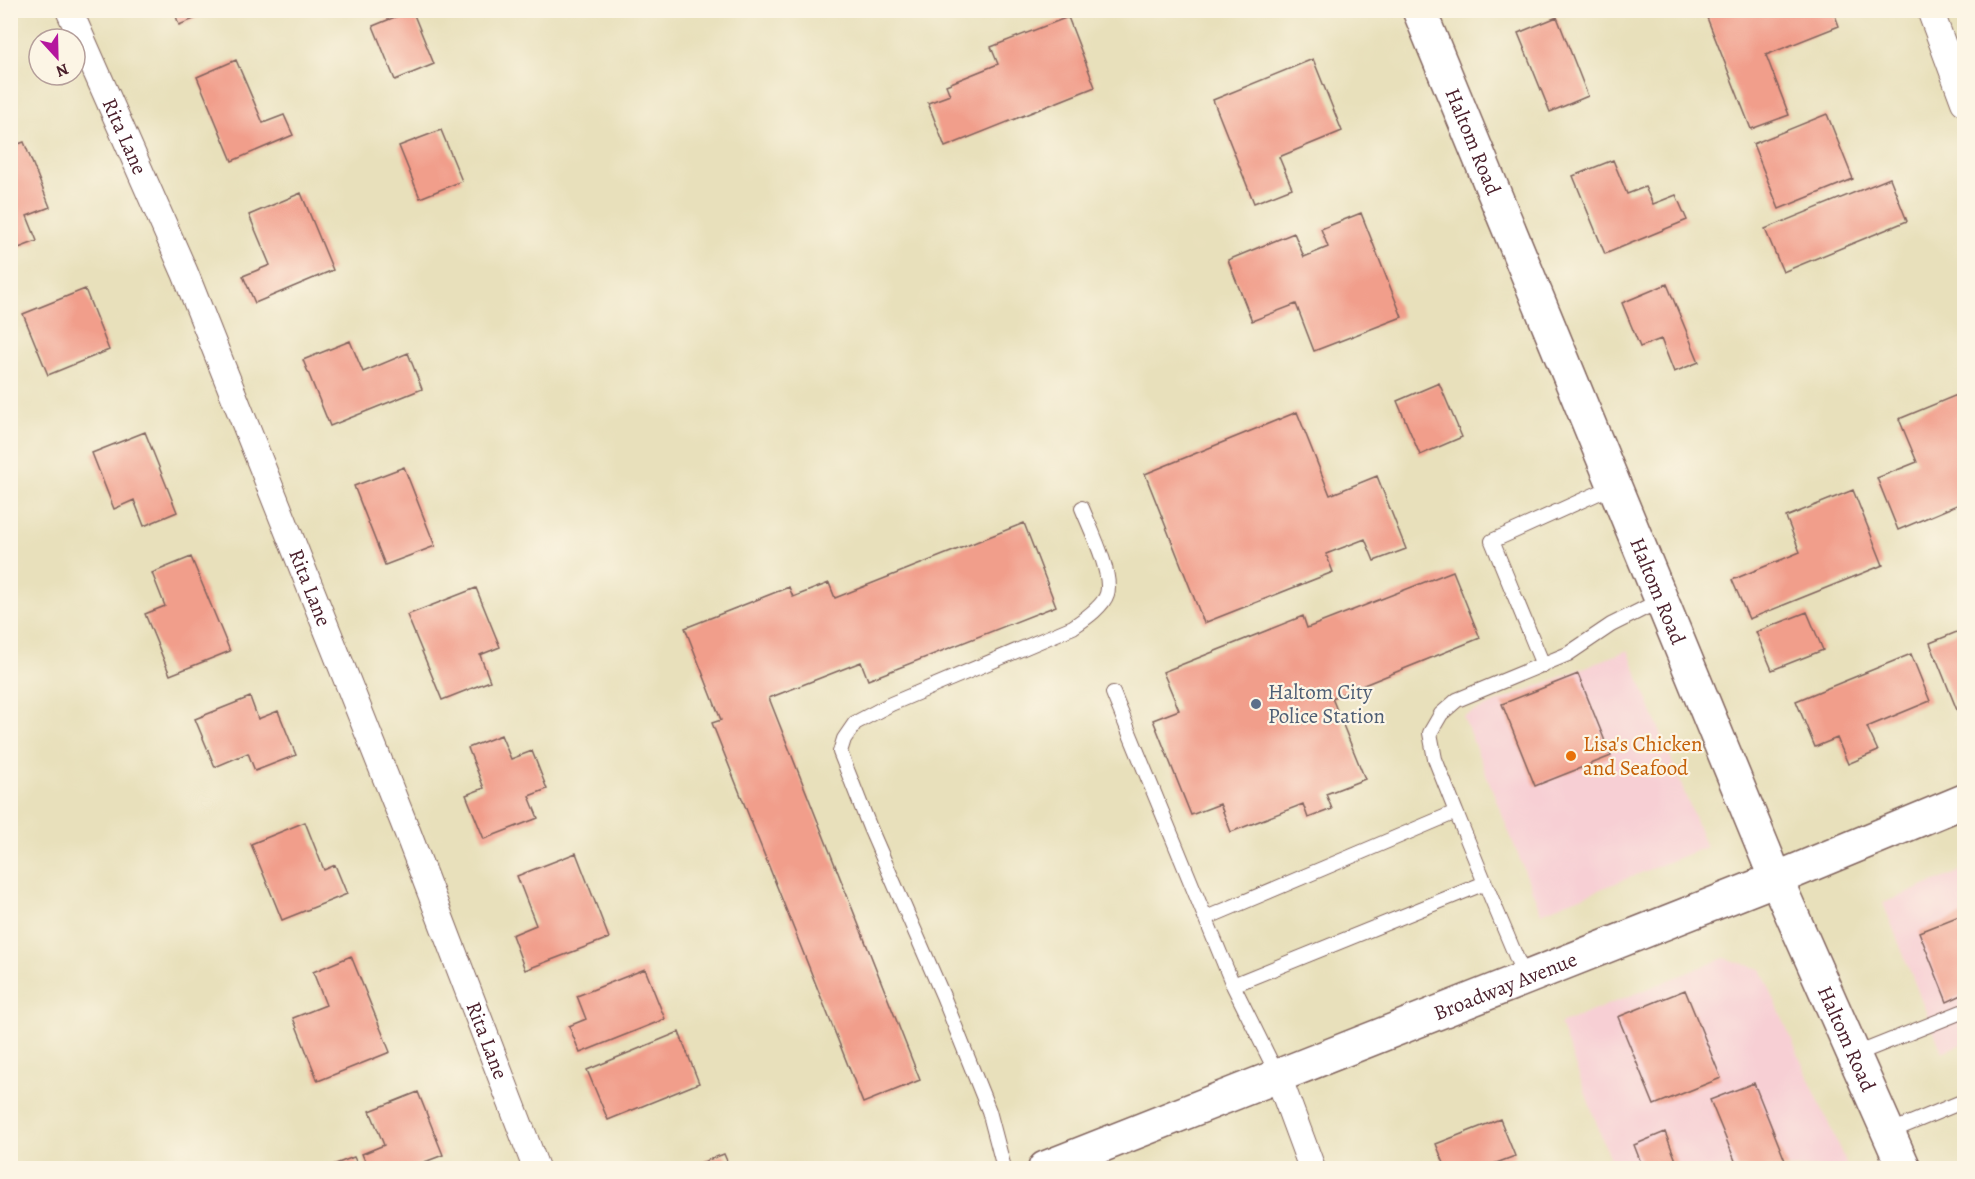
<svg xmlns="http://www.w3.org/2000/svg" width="1975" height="1179" font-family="Alegreya,serif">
<rect width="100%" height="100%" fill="#fcf5e5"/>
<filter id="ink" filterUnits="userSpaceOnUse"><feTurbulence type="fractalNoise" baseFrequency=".0167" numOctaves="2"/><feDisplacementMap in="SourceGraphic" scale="12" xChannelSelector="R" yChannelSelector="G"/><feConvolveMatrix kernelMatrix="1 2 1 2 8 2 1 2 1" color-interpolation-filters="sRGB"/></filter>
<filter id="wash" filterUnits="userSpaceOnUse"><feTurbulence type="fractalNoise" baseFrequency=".008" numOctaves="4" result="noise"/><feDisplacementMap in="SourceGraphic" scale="24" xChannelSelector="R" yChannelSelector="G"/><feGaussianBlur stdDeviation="1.35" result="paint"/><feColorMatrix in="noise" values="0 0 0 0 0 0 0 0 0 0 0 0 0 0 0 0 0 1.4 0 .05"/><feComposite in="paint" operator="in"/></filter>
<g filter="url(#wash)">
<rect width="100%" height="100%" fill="#e8e0bb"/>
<path fill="#f7cfd4" d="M1628,650L1706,847L1541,913L1463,716Z
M1964,870V1043L1942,1052L1883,903Z
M1724,958L1761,969L1848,1168H1613L1560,1024Z"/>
<g id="blocks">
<path fill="#f19e8b" d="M174,10H214V11L179,25Z
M412,10L434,64L395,80L373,26Z
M1704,10H1833L1839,26L1766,55L1789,115L1751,129Z
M1068,17L1095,87L945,147L928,103L950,95L946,85L998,64L991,47Z
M1557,17L1588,96L1550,112L1518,33Z
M1313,59L1342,131L1279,157L1292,188L1254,203L1213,100Z
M236,60L263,123L284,115L293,135L232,161L197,77Z
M1827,114L1853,179L1779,209L1753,144Z
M441,130L462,181L420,198L399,146Z
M24,142L50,207L27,216L37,241L11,251L10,147Z
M1613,160L1627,194L1645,187L1653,204L1676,195L1687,220L1605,254L1573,176Z
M1890,178L1907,221L1783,272L1765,229Z
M301,193L333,270L255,303L243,276L270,265L249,215Z
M1361,213L1402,317L1314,351L1296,304L1252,321L1228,260L1294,233L1304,257L1328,247L1321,229Z
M1667,284L1699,362L1674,372L1661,339L1640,347L1622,303Z
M85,289L109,350L48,375L23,314Z
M350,341L363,372L408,353L422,389L330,426L303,360Z
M1439,383L1462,437L1420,455L1397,401Z
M1964,392V502L1898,530L1877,478L1917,462L1899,419Z
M1297,412L1330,495L1377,476L1406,549L1374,561L1365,539L1326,554L1333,572L1204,623L1145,474Z
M145,432L177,512L144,526L134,500L114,509L92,453Z
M404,467L435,546L385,565L354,486Z
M1853,490L1883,565L1749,619L1732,580L1800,552L1786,517Z
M1024,523L1056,606L868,680L861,662L769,698L920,1080L863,1103L712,723L721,720L685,628L789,587L793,597L829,583L835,598Z
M191,557L230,651L170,675L145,614L165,606L152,573Z
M1453,571L1480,638L1332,698L1365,779L1326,794L1332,809L1308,818L1303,804L1231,832L1220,804L1191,815L1153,720L1179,710L1163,672L1303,616L1307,628Z
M476,588L500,647L480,655L490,681L442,700L407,615Z
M1807,612L1823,650L1772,670L1756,632Z
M1964,629V719L1961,720L1930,643Z
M1911,654L1930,701L1867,727L1878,751L1848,764L1837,738L1815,747L1796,701Z
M1578,674L1611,756L1535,786L1502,704Z
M250,697L258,719L278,711L296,755L255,771L248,753L215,767L195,719Z
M501,735L511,759L532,751L547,789L529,796L538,818L484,839L466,795L484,788L468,748Z
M305,822L324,870L335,865L347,894L282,920L251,844Z
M576,853L609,938L525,970L512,935L536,925L517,876Z
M1964,914V994L1947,1002L1919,932Z
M351,956L390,1052L318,1081L293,1018L326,1005L313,972Z
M645,969L665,1019L580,1053L569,1026L586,1019L577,996Z
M1685,990L1721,1078L1654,1105L1618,1017Z
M679,1032L699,1083L608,1120L587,1070Z
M1754,1083L1788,1168H1738L1710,1100Z
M418,1092L443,1155L409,1168H368L362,1154L384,1145L370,1111Z
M1500,1119L1515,1156L1483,1168H1446L1436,1144Z
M1665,1132L1679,1168H1643L1634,1145Z
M724,1154L730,1168H687Z
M354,1157L359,1168H325Z"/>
</g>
</g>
<g filter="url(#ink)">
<use href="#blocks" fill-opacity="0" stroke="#81635d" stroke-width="1.5"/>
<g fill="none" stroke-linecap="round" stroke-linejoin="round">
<defs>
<path id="service" d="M1946,53L1964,45
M1543,665L1492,541L1614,486
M1113,693L1233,985
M1456,812L1485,883
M1206,918L1456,812L1435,759L1430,733L1441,714L1457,700L1568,654L1611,625L1661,600
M1854,1055L1964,1011
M1278,1076L1233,985L1485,883L1525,978
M1889,1132L1964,1101
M1004,1168L989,1111L943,996L870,828L840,752L844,739L855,723L891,704L1073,627C1083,620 1103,607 1107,594C1113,574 1090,528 1082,508"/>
<g id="minor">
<path id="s1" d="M69,10L185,273L407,831L536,1168"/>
<path d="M1930,10L1964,102"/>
<path d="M1278,1076L1312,1168"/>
</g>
<g id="secondary">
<path id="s2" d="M1419,10L1776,879L1904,1168"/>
<path id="s3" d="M1045,1168L1776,879L1964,801"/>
</g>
</defs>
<use href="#service" stroke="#81635d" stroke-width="16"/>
<use href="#minor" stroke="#81635d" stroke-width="28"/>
<use href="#secondary" stroke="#81635d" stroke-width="36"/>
<use href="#service" stroke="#fff" stroke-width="14"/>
<use href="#minor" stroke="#fff" stroke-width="26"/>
<use href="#secondary" stroke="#fff" stroke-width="33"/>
</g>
</g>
<circle fill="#5c6f8a" stroke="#fcf5e5" stroke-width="2" cx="1256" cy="704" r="6"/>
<circle fill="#e8710a" stroke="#fcf5e5" stroke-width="2" cx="1571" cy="756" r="6"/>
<g text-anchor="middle" stroke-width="4.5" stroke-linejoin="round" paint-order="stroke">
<g font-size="21" fill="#4a1f2b" stroke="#fcf5e5">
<text dy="7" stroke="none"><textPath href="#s1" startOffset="138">Rita Lane</textPath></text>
<text dy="7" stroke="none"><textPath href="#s2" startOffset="142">Haltom Road</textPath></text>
<text dy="7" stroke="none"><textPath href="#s1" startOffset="626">Rita Lane</textPath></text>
<text dy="7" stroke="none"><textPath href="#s2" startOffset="628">Haltom Road</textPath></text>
<text dy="7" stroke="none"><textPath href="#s3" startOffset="495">Broadway Avenue</textPath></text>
<text dy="7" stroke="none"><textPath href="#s1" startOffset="1112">Rita Lane</textPath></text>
<text dy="7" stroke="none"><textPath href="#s2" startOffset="1114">Haltom Road</textPath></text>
</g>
<g font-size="21" fill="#4e5e75" stroke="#fcf5e5" text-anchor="start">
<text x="1268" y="699">Haltom City<tspan x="1268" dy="24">Police Station</tspan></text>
</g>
<g font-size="21" fill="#c56008" stroke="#fcf5e5" text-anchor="start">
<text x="1583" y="751">Lisa's Chicken<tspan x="1583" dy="24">and Seafood</tspan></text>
</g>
</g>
<rect width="1975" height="1179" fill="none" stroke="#fcf5e5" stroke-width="36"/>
<g transform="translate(57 57) rotate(158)"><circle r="28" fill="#fcf5e5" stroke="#b59f9b" stroke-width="1.5"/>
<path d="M0-4.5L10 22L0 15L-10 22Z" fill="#b5179e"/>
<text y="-9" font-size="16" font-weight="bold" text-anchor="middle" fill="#4a1f2b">N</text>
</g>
</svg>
